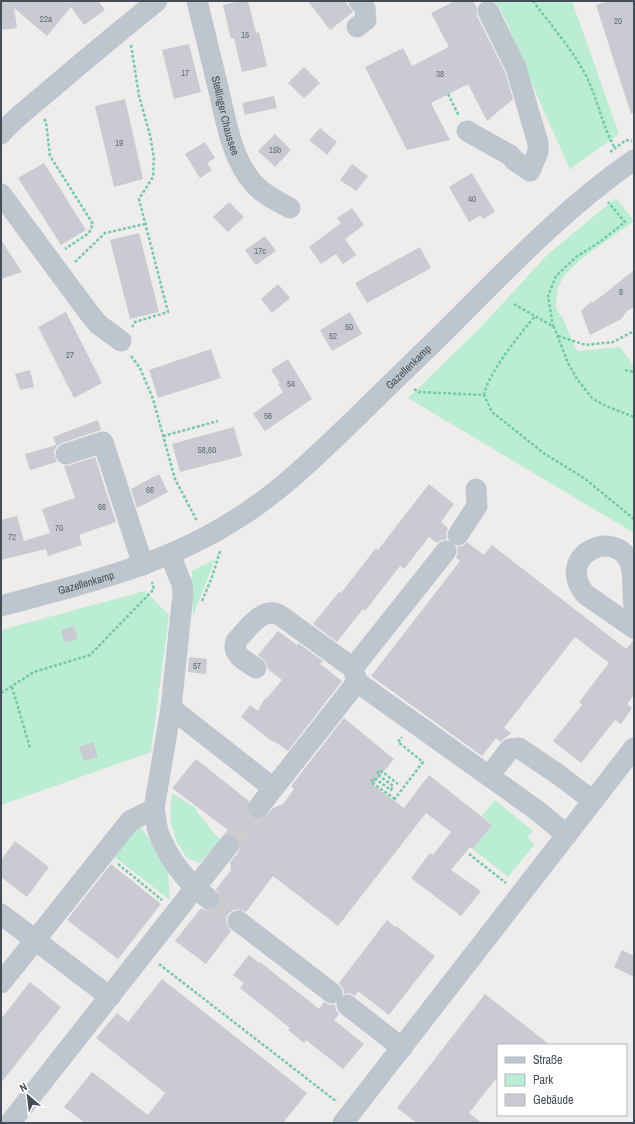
<svg xmlns="http://www.w3.org/2000/svg" width="635" height="1124" font-family="'Archivo Narrow',sans-serif">
<rect width="100%" height="100%" fill="#efecec"/>
<path fill="#bbecd4" d="M495,1H572L619,134L570,169L542,107L506,21Z
M616,198L634,221L581,259L563,277L557,290L556,308L563,319L577,351L620,347L634,366V533L408,398L480,328L548,254Z
M215,559L193,616L192,571Z
M145,591L169,615L151,752L1,805V630Z
M172,793L196,808V811L221,841L199,863L187,858L176,841L170,819Z
M495,800L533,831L527,838L535,844L508,877L473,849L492,825L482,816Z
M134,828H142L168,872L170,900L113,856Z"/>
<path fill="#c9cad2" d="M1,1H98L105,10L84,25L71,7L47,36L14,8L17,28L1,30Z
M240,1H248L256,33L259,32L267,66L242,72L234,38L231,39L223,5Z
M308,1H345L353,12L330,30Z
M455,1H473L477,8V16L505,72L513,99L487,121L468,84L431,103L450,140L407,150L365,67L403,48L412,66L449,47L431,13Z
M608,1H634V113L631,114L596,5Z
M189,44L201,92L174,99L162,50Z
M304,67L320,83L304,98L288,83Z
M274,96L277,108L245,115L242,103Z
M125,99L143,179L114,187L95,106Z
M320,128L337,142L327,155L309,140Z
M275,134L291,150L275,167L258,151Z
M205,142L215,158L207,163L212,170L200,178L185,154Z
M44,163L86,230L61,245L18,178Z
M352,164L368,176L356,191L340,180Z
M472,173L495,212L483,219L481,215L469,222L449,187Z
M229,202L244,217L228,232L213,217Z
M352,208L364,225L345,239L356,255L343,264L336,254L321,264L309,247L341,223L337,218Z
M139,233L159,312L130,319L110,240Z
M265,236L276,251L256,265L245,250Z
M1,240L22,272L1,279Z
M420,247L431,268L367,303L355,283Z
M634,270V307L627,311L621,319L590,335L581,311L592,301L593,303Z
M278,284L290,298L272,313L261,299Z
M66,312L102,383L74,398L38,327Z
M350,312L362,334L332,351L320,330Z
M211,349L221,378L158,398L149,370Z
M288,359L312,399L265,431L253,414L283,392L278,384L280,383L271,370Z
M30,370L34,387L20,390L15,374Z
M98,420L101,430L62,443L57,446L54,451L55,457L57,462L30,470L25,454L56,445L53,437Z
M234,427L242,456L180,472L172,444Z
M95,457L116,522L79,535L82,545L48,556L46,549L1,560V520L17,516L24,541L50,533L42,509L75,498L64,466L70,465Z
M159,474L168,492L137,508L131,489Z
M429,484L454,504L441,522L448,528L446,534L447,539L441,540L437,543L429,537L404,569L400,566L365,611L363,609L337,642L313,624L339,592L341,593L376,548L378,550Z
M467,542L484,555L492,545L626,649L634,640V695L627,704L632,708L621,724L615,720L581,763L553,741L582,705L579,702L609,663L575,637L504,728L511,733L500,742L496,738L482,756L371,676L460,561L456,558L458,552L457,547L463,546Z
M74,626L78,639L65,643L61,630Z
M278,631L297,645L298,643L323,661L320,664L342,681L288,751L274,741L273,742L241,717L250,705L258,711L264,700L267,698L282,680L268,669L266,662L258,655Z
M189,657L207,659L206,674L188,672Z
M344,718L394,759L373,785L404,808L429,775L492,825L473,849L470,847L451,870L481,891L461,916L411,878L430,853L433,855L451,832L426,813L338,926L273,876L246,912L239,909L233,910L228,914L226,919L227,925L231,931L206,964L175,941L201,908L207,911L213,910L218,906L221,901L220,895L216,889L231,870L230,862L238,853L240,848L239,842L235,836L228,834V830L172,788L196,759L249,801L246,807L247,812L250,817L256,820L263,819L273,808L283,804L294,789L291,786Z
M93,742L98,757L84,761L79,747Z
M15,841L49,867L27,897L1,877V860Z
M111,864L161,904L118,959L67,920Z
M387,920L395,927L396,926L435,956L389,1015L358,991L355,996L349,993L344,994L343,988L339,983Z
M622,950L634,956V977L614,967Z
M249,955L259,963L260,962L319,1009L324,1002L330,1005L335,1004L336,1010L339,1014L334,1020L364,1044L343,1069L306,1040L304,1043L288,1030L290,1028L240,988L244,983L233,975Z
M162,979L307,1093L283,1123H85L64,1107L92,1072L148,1115L165,1093L96,1038L117,1013L128,1022Z
M30,982L61,1007L1,1083V1019Z
M485,994L550,1045H498V1076L469,1113L482,1123H417L397,1108Z"/>
<g fill="none" stroke-linecap="round" stroke-linejoin="round">
<path stroke="#cdcccf" stroke-width="21" stroke-dasharray="21 10" stroke-linecap="butt" d="M228,846L258,808
M209,899L238,921"/>
<path stroke="#74c9a9" stroke-width="2.5" stroke-dasharray="3 2" stroke-linecap="butt" d="M533,1C551,25 577,55 589,82C599,104 603,128 615,148
M131,45L139,96L150,135L154,158L153,177L139,199L168,312L135,322L132,327
M448,94L459,116
M44,119L46,122L50,156L93,224L89,233L65,249
M610,152L626,140L632,141
M75,262L105,233L145,224
M514,304L554,327L568,363L577,379L592,398L606,406L634,417
M553,327L548,296L556,276L576,257L601,241L625,222L608,202
M558,336L586,345L613,342L634,331
M131,356L140,368L153,399L175,479L197,521
M625,370L634,372
M414,389L419,392L484,395L492,412L545,454L584,478L634,519
M484,395C488,373 520,334 535,316
M163,436L218,421
M202,601L212,577L220,551
M12,687L30,748
M1,693L34,672L90,655L154,589L152,582
M395,799L371,782L374,778L391,790L393,786L377,774L380,770L398,784
M394,800L423,762L398,742L402,737
M469,854L506,883
M118,864L162,900
M159,964L337,1102"/>
<g stroke="#bdc5ce" stroke-width="21">
<path id="s1" d="M197,1C204,30 211,59 218,87C226,120 231,158 254,184C264,195 277,201 290,208"/>
<path d="M357,27L366,20L365,8L359,1"/>
<path d="M467,131L510,155L514,160L530,171L538,152V143L516,68L488,11"/>
<path d="M1,134C15,117 35,103 51,89C86,59 121,30 157,1"/>
<path d="M1,194L89,313L98,324L121,341"/>
<path d="M66,454L103,442L143,565"/>
<path d="M458,535L477,506L476,489"/>
<path d="M446,551L353,668L357,682L535,809L567,835"/>
<path id="s2" d="M1,606C85,583 164,566 238,518C283,490 320,452 358,416C389,385 421,355 452,324C510,266 566,207 634,160"/>
<path d="M634,606C632,593 634,578 631,566C619,525 553,554 585,594L634,628"/>
<path d="M256,668C247,662 231,655 236,641C248,629 263,604 281,616L353,668"/>
<path d="M171,708L273,788"/>
<path d="M489,776L510,749L519,748L559,775L593,801"/>
<path d="M258,808L357,682"/>
<path d="M154,809C156,817 156,827 159,834C169,860 187,882 209,899"/>
<path d="M1,914L110,997"/>
<path d="M238,921L332,993"/>
<path d="M1,983L130,821L154,809L171,708L183,594L182,584L170,555"/>
<path d="M347,1005L402,1048"/>
<path d="M10,1123L228,846"/>
<path d="M343,1123L634,748"/>
</g>
</g>
<g text-anchor="middle" stroke-width="4" stroke-linejoin="round" paint-order="stroke">
<g font-size="9" fill="#666c77">
<text x="46" y="22">22a</text>
<text x="618" y="24">20</text>
<text x="245" y="38">15</text>
<text x="185" y="76">17</text>
<text x="440" y="77">38</text>
<text x="119" y="146">19</text>
<text x="275" y="153">15b</text>
<text x="472" y="202">40</text>
<text x="260" y="254">17c</text>
<text x="621" y="295">8</text>
<text x="349" y="330">50</text>
<text x="333" y="339">52</text>
<text x="70" y="358">27</text>
<text x="291" y="387">54</text>
<text x="268" y="419">56</text>
<text x="207" y="453">58,60</text>
<text x="150" y="493">66</text>
<text x="102" y="510">68</text>
<text x="59" y="531">70</text>
<text x="12" y="540">72</text>
<text x="197" y="669">57</text>
</g>
<g font-size="11" fill="#454d59" stroke="#fff">
<text dy="4" stroke="none"><textPath href="#s1" startOffset="118">Stellinger Chaussee</textPath></text>
<text dy="4" stroke="none"><textPath href="#s2" startOffset="482">Gazellenkamp</textPath></text>
<text dy="4" stroke="none"><textPath href="#s2" startOffset="88">Gazellenkamp</textPath></text>
</g>
</g>
<rect width="635" height="1124" fill="none" stroke="#454d59" stroke-width="4"/>
<rect x="497" y="1044" width="130" height="72" fill="#ffffff" stroke="#b5b8bd"/>
<rect x="505" y="1057" width="20" height="6" fill="#bdc5ce" stroke="#b5b8bd"/>
<text x="533" y="1064" font-size="12" fill="#454d59">Straße</text>
<rect x="505" y="1074" width="20" height="12" fill="#bbecd4" stroke="#b5b8bd"/>
<text x="533" y="1084" font-size="12" fill="#454d59">Park</text>
<rect x="505" y="1094" width="20" height="12" fill="#c9cad2" stroke="#b5b8bd"/>
<text x="533" y="1104" font-size="12" fill="#454d59">Gebäude</text>
<g transform="translate(28 1096) rotate(332)" stroke="#ffffff" stroke-width="3" paint-order="stroke">
<path d="M0-3L7 15L0 10L-7 15Z" fill="#454d59"/>
<text y="-6" font-size="11" font-weight="bold" text-anchor="middle" fill="#454d59">N</text>
</g>
</svg>
